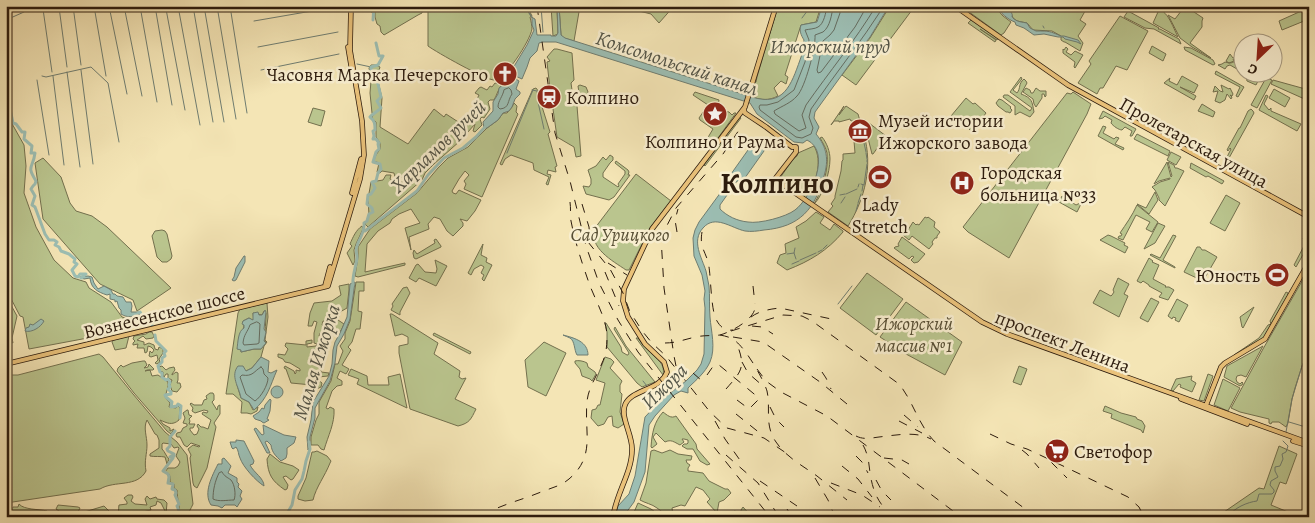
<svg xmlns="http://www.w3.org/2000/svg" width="1315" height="523" font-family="Alegreya,serif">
<rect width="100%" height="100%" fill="#f4e5b5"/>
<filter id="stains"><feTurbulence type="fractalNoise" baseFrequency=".004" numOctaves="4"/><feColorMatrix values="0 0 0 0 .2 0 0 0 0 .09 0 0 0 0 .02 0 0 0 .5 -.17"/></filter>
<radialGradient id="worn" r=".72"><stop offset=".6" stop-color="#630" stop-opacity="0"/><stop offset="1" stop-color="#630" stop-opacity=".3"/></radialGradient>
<path fill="#bac58e" stroke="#73704e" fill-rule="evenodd" d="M371,6H423L422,13L418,15L384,35L381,32L380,26L377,24L375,17V12H371Z
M428,6H527L532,16L530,17C531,21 532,26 532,29C530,41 505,80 494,80C486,80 436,52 428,46Z
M551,6H557V9L558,34L553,36Z
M559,6H580L574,41L564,38L561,35Z
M639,6H674L659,23L651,14L639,11Z
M778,6H821L816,22L801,25L785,75L788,77L786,84L781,81L774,88L778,96C768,101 762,100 752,97L754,90H753L755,82H756L757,77Z
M890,6H915L856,85L842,75L870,38Z
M967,6L976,8L977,6H994L1003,16L1011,22L1004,33L1001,35L965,9Z
M1003,6H1088L1080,20L1086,24L1078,36L1083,43L1080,51L1065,42H1064L1061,40V36L1052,31L1033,30L1027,23L1017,21L1013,18L1011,13Z
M1146,6C1167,6 1170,21 1178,37L1153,23L1158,12Z
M1185,6L1203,18L1202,21V27L1190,43L1211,58L1192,47L1180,38L1168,15L1175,19Z
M1308,8L1309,19L1282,30L1279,21Z
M1128,11L1159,28L1158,29H1160L1179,39L1181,44L1154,29L1145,28L1124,17Z
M1120,16L1148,31L1127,70L1116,66L1103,88H1100L1097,94L1078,83L1091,64L1089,61Z
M971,20L998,38L997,40L980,29L996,40L995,42L968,23Z
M1152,46L1166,54L1163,61L1149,53Z
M1066,47L1068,49L1066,52L1071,55L1075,51L1083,55L1075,68L1074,67L1075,62L1063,53V49L1064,50Z
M1184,47L1191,48L1213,60L1215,64L1213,65L1185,50Z
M554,49H557L572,53L574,80L571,83L574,104L577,106L581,156L576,157L574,147L557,137L552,102H553V100H558L556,89H550L547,62L550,61L547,57Z
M1230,54L1233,58L1236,57H1240L1242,64L1233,59L1234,61L1229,63C1236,63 1232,59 1239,66L1237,69L1230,65L1227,66L1225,69L1218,65L1222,64L1225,62L1229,63L1226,61Z
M371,65H376L380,67L377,77L382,98L380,127L408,144L434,109L444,117L446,114L466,127C473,119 478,111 481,102L477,99L479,95L475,93L479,88L481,87L487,90L490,86L492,87L495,83L502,85C498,89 497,95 494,100H490L488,102L490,109L484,118L482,117L480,119L482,125L475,132L473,131L475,124L460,141L434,164L425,173L422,180L368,227L365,224L369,215L368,199L371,182L383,180L386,175H391L390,179C396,182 399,184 404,181L406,182L408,179C404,176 402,176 399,179L395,177L394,173L382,171L380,173L377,172L379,163L374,161C375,155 377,154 380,149V143L376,137V122L372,118L373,115L372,113L370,93L371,81L369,68Z
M1216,71L1244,87L1238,97L1236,96L1240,87L1215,74Z
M1245,73H1255L1261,75L1256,85L1247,81Z
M1182,76L1198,85L1194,93L1180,87L1196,96L1194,100L1164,83L1170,78L1169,81L1177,85Z
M1021,77L1022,79L1013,90L1017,93C1021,88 1018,84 1024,79L1026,81L1027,83L1021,94C1032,98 1032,101 1034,112L1030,117L1020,112L1015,115V106L1003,97L1004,95H1008L1030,111L1032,108L1010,92Z
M1266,78L1272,80L1257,108L1251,105Z
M1273,80L1309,90V101L1271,84Z
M580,85L586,87L588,92L586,98L580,99L578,86Z
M1221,85L1229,89L1230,88L1233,94L1232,96L1230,95L1232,97L1231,99L1227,94L1225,100L1220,103L1215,101L1218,91L1213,92L1215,86L1220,91L1223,92Z
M536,88L539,92L538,94L550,132L548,134L557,166L555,167L556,172L548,170L547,174L551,175L548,185L546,184L549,177L534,170L533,163L511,155L505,159L502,165L500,164L532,91L533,89Z
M1026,88L1030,90L1031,93H1033L1036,88L1040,91H1046V96L1045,97L1044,94H1042V98L1036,107L1034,104L1033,99L1023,92Z
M1274,89L1290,98L1285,107L1269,98Z
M695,92L719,100L718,105L720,106L719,110L729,112L732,115L734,113H736L710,149L704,144L713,129L700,120L699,118L708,105L693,95Z
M1073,92L1091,104L1087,114L1009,258L968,232L963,227L1067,93L1071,94Z
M1266,95L1268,96L1264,104L1269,110L1271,108V111L1301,124L1297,131L1259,110Z
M966,98L973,104L975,103L986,113L972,132L969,129V125L966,127L951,116Z
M999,99L1002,100L1011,107L1010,108L1012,110L1010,113L1008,112H1006L998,106L996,103Z
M514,103L517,106L516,112L518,114L482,197L464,189L466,184L464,181L469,175L465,171L459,179L452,191L453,193L456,194L459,190L461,191L481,200L475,211L467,221L460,219L463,223V226L453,236L447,231L440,219L434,217L428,224L429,229L409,237L411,250L405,228L420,223L411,209L399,214L392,219L390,223L378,231L367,244L365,272L405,263V265L358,277L355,276L358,257V247L370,229L417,193L438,168L448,158L468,147L487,128L498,120L503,113H507L512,107Z
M1202,104L1215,112L1213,117L1198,111Z
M844,106L839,115L846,106L858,114L860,121H851L850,119L839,122V121H834L831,125Z
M313,108L325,111L321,126L308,122Z
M1251,109L1253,111L1254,113L1229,158L1227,157L1231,149L1230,148L1228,151L1227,150L1228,148L1239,128H1240L1248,111Z
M1103,111L1136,129L1132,136H1130L1132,131L1125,127L1122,130C1119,130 1113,126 1111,123L1112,120L1105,116L1103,118L1099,119Z
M6,113L24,145L26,166L24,193L36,227L54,260L73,278L86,282L89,288L111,302L122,317L139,322L109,334L29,349L23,317L20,316L6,289Z
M739,117L741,118L705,166L704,165Z
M865,120L886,136L873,154H872L864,122Z
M1103,126L1106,127L1103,133L1114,139L1116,137L1119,138L1115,144L1124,148L1123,150L1098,136Z
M1137,134L1170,151L1168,156L1134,139Z
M864,135C873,166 865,199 848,226L828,212L833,206L831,204L835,198V196L841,171L842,161L843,160V154L855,153L854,141L858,136Z
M822,137C827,143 830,152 830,159C830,172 823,196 814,204C822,191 829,169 827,153C826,148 823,143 820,138Z
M814,146C823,161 816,185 806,198L781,181L780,178L793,159L797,156L798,153Z
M1171,152L1181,157L1176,165L1167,160Z
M610,155L613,157V160L610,163L603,173V177L618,187L619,186L618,184L625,174V171L615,163L616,161L628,170L629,172L628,175H630L614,197L609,200L586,194L583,186L589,187L591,184V179L588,170L596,166L603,157L606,160Z
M43,158L61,177L70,203L76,211L92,216L107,227L171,288L137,311L133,300L100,284L43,219L35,163Z
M1167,162L1171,177L1172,176L1168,162L1174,165L1175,168H1177L1184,171L1165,206L1159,200V198L1155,190L1152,187L1160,182L1170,179V178L1159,181L1154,184Z
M1191,163L1224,181L1222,184L1208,176L1206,177L1190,168Z
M1228,167L1263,185L1261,189L1225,169Z
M636,174L671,201L650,228L629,270H626C613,261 588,248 595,228Z
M1155,192L1158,200L1149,214L1137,204L1146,208Z
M1226,195L1240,203L1225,231L1210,223Z
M1062,196L1076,205L1082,202L1085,204L1084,205L1081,204L1077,212L1059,202Z
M1137,205L1158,222L1152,232L1146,229L1150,222L1136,215L1123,240L1118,238L1119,236H1121L1122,234L1120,233C1126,224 1132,216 1137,205Z
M816,212L824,217L820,223L830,230L834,224L843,231V232C827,251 810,261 787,270L777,263L780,255L786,253L785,244L799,238L796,227L806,221Z
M925,217L927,218L928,217L935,222L934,227L940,232L937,236V238H935L932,242L933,244L929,249L912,236L909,240L903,235L904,234L907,235L909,231L908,230L913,222L916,225L917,224L919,225Z
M1158,223L1165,226L1155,243L1144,249Z
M362,226L363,229L356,244L354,250L355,261L353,265L347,253L352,246L350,244C353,237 356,230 362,226Z
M1308,228L1309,244L1296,267L1294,265L1306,242L1303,239Z
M162,230L165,231L167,234L172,256L171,259L167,262H162L157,257L152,236L155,231Z
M1108,235L1111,236L1125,243L1124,245L1128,247L1125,253L1100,240Z
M1173,235L1176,236L1163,260L1175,267V268L1150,255L1151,254L1160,258Z
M902,237L925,254L918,262L914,263L911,260L914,257L912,256L909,259L894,248L895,247L899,246L898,244Z
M436,239L441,246V247L416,259L414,258L413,253L414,250L417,254L435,243L434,240Z
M483,244L481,255L487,258L486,262L492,265L484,281L482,279L484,275L481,273L484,267L481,265L474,269L471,275L468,273Z
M1197,247H1200L1202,250H1205L1217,257L1203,281L1184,272Z
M1149,258L1153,261L1152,262L1159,265L1153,279L1166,286L1165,287H1169L1174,290L1168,300L1159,297L1162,293L1149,286V285L1143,281L1141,283L1137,281Z
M435,260L447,266L436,286L419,278L416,282L409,278L416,265L418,264L425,272L436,273L437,269Z
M1309,269V350L1302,366L1295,388L1292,399L1288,423L1286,427L1279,422H1272L1271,424L1269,423V419L1240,412L1231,408L1263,349Z
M867,273L903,299L876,335L840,308Z
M1118,278L1129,284L1124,294L1128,296L1119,317L1093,303L1100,290L1111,296L1112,295L1114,292L1113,290Z
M356,282H364V291H359L358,311L362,312L360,329H356L352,342L348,347L351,350L342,365L349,369L346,374L340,371L337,378L342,381V385L337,386L332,391L326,408L328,409L330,407L334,409C335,423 328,436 324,450L321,449L318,445H311V437L316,420L319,414V402L331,381L335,364H338L343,351L340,346L345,339V333L350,321Z
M349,284V290L347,308L340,312L338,320L344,324L341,331L331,330V323L323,321L322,325L327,327L323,334L320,333L319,336L328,339L327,348L324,347L323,344L319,346L321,372L329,373L328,376L318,377L317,379L322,383L321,387L314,390L312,389V385L291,383L286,369L284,368L285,366L294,371L295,374L296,373V370L300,371V369L290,363L285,362L283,359L278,357V354L285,355L288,349L285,346L286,343L306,345V341L312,340V343L307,344V347L316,346L317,344L314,343V333L317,322L314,321L312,326H308L310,313L314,303L332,301L341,295L339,286Z
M407,287L410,293L400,312V315L391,310L393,306L392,304L403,288Z
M1286,292L1288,293V295L1264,338L1251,345L1247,349L1236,355H1234L1259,338L1268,325L1271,324L1270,321Z
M6,296L17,316L12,338L13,343L8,341L6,344Z
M1151,298L1159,302L1148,322L1140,318Z
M1177,299L1188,305L1179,322L1175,320L1176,318L1173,317L1172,319L1168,316Z
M906,302L962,342L945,375L906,354L880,337Z
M267,303L268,317L265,340L267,342L264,346L261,357L252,368L246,371L237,385L241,398L249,402L253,410L258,407L257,411L251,414L247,413H241L242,402L233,394H226L238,313L240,309ZM264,311L266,313C266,322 265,331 264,341L266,342L261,349H254L241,352V350L244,325L243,321L249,318L254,321L253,313L262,315Z
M1254,307L1243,328L1242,327L1240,317Z
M390,314H392L438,343L434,354L460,371L459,377L462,379L466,378L455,399L476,409C471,419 470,423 458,426L410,409L399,353V346L408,344V337L402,334L395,336Z
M605,323H606L621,347L622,352L627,355H628L629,353L614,329L615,327L626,346L655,382L642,387L637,383L607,347V332Z
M149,332H152L154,336L153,338L146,339L143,336L137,340L144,342V345L149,343L154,345L155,349L158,350L159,347L163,349V353L159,359L160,362L157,364L155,363L158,360L157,355L151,357L149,356L150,351L152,353L154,350L151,347L148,346L147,352L145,353L144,348H137L138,344L133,345V343L135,341L133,339L134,336L146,334Z
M434,333L471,352L470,354L433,335Z
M129,336L126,348L115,350L112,342L113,340Z
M636,338H638C640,341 643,345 646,348C653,356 666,362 663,375Z
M544,342L566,353L546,396L528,387L525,360Z
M1263,346L1246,377L1241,375L1237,376L1236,379L1237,382L1240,384L1242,382L1243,383L1242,385L1240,386L1224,377L1227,366Z
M99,354L103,357L133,394L165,432L177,442L187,455L193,504C191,509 188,512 188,517H180C180,507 177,499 177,490L174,488V484L170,482C170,477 171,474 165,472L168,468H175L178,466L180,462L176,456L179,448L178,447L174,448L171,444L163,443L162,444V449C165,452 166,456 169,459L167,464L165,457C160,456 155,457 150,456V454L159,448V440L157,435L155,434L147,420C143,428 147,436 147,445C147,454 144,461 146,471C137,488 115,480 100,489L6,503V375H18Z
M605,357L611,359L614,362L610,368L622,381L620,385V392L622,394L620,412L624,424L618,428L613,426L612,416L608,417L604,424L598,426L591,418L592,410L596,409L598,405H600L605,383L596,380Z
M143,361H145L147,365L144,368L148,367L149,364L154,369L153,370H147L145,371L150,370L152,376L158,375L168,382V387L165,397L170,403L169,407L176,408L178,406L180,408L179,420C172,426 167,423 160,420L163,424L170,428V431L174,429L171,434L167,431L134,393L117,371L118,368L121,365L123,367L132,363Z
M575,361C578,360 584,361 587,363L588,367L595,372L596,374L592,381L590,379L582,376L580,369L575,363Z
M162,366L166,370L169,368L174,367L175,370L172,374V375L176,372L178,373V380L177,383H180L181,387L177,392L172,391L170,385L172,380L168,378V374H166L164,377L163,375V372L160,371L159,367Z
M1019,366L1027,369L1021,385L1013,382Z
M351,369L367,376L368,385H389L388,377L400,374L407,408L357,384L359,379L348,375Z
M1208,374L1213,376L1204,401L1199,400Z
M1192,376L1191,380L1196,383L1192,392L1180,387L1181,385L1179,384L1173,391L1171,390L1176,379Z
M1223,379L1240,388L1228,411L1214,405Z
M210,393H213L214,395V400L212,402L217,410L218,406L220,405V414L214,423L216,427L207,468L197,488L194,486L193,483L190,458L191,455L188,449L193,445L199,447L200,446L191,443L187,447L184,445L180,437H177L176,435L177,433L181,432L183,428L187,426V424L183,423L185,418L183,413L187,410H188L189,415L192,416L189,419L190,421L189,424H195L193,428H190V430L194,435L197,434L199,429L197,426L198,424L201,427H203L208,429L211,420L202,414L203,412L207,413L208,411L204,410L195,413L192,411L193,408L190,404L191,403L194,405H202L204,400L207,399L206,396Z
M1105,406L1121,413L1136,417L1137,419L1142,421L1145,426L1143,433L1141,430L1111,418L1112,414L1103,411Z
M663,412C667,415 671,419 676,416L696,444L697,449L710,464L707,465L700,461L693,449H687L682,446L684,444H687L688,443V440L684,439H682L684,442L680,445C674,442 671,439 665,442L656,433L653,437L657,444L652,448L651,447C652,433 654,422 663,412Z
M1279,446L1297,454L1286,484L1280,482L1271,505L1288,512L1286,515H1279L1278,517H1260L1249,511L1244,517H1226L1222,515L1224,512L1259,488L1264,489Z
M654,450L662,453L670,450L678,454L692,456L691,460H686L687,463L690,465L688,468V471L703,473L709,481L725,489H728L731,493L724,500L719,502L717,513L707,502L710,499L703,490L696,487L685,506L681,505L672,508L673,515C665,516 663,512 657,508C652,504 645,503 640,500L646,483L651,451Z
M317,451L327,456L331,461L330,463C325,476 316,487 313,500L305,501L298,499V496L306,478L312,452H314Z
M270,454L280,462L293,466L299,470L293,479L291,480L286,476L283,477L288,485L287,489L285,490C272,481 268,475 267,459Z
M128,495H132L133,497L131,501L135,504L147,505L145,499L147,496L150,499L156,497L157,499L164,500L167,503L166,514L162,517V515L165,511L161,503L157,501L156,505L150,507L151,510L142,512V517H47L50,513L54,514L56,516H59V511L56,509L58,505L78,507L80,508L77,514H78L104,506L114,516C120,513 118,511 119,505L127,504V502L124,498Z
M638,503L651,509L662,517H632Z
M19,504C24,510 39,509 47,511L43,514V517H6V510L11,511L13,507H18Z
M743,507L752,517H729L732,512L735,511L741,515V510Z"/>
<path fill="#9cbeb3" stroke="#6f7d71" d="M557,6H559L561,35L565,38L752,97C784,107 791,85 800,60C803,54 802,47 804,40C801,35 799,31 801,25L817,22L822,6H889L870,37L857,54L815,112L814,118L819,127L816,134C827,147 829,160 824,176C815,209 800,227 764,230C758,231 751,232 745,231C731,228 715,214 703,228C691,241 702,258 706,271C707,276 708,281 709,286C710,296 709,306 710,317C711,331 716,348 710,362C705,373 696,380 688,388V393L681,391L674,395L655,416L649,425L645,472L634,502L623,517H615L618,506L629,494L635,476L645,417L661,400L686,381L697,370L701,364L704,354L705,308L704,299L705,291L702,275L694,256L693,238L695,230L699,222L732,177L731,174L753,143L758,142L763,144L764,149V151L742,182L737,181L720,205V209C727,216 737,221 748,222C759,224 786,217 795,210C811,198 832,152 807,140L803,143L794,142L757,114L750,103L556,42H543L539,43L537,51L530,58L527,67L522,79L511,74L513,68L527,45L534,30L532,25V18L527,10L533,18L535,19L537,35H551V36H556L558,33Z
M995,6C1001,6 1007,7 1011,12C1014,17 1010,15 1014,19C1018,22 1022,22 1027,23L1030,28L1036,31C1050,31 1049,31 1061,36H1064L1078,40L1081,44L1077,42L1065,39L1063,37H1058L1044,34L1034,35L1024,28L1016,25L1015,22C1008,20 1000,12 995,6Z
M511,76L519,81L516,89L520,92V94L515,99L512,107L509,111L503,113L498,120L487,128H484L483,122L493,111V102L498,94L499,88L505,83L507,84Z
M244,256H245V262L236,280L234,281L232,280L234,277L236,268Z
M88,276L92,277L94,283L98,289L104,286L111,290L113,294H115L117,296L123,297L126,302H131L132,306L131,312H140L143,318L139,314C134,317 127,318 121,314V310L119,308L117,301L115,302V300L110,299V294L107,295C98,292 91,289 90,278L84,279L80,277Z
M355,282L350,319L344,334L337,346L335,363L330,381L315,408V418L310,437V446L308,450L307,437L311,420L313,402L329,376L332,364L333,350L335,342L340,333L347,317L350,284Z
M265,310L266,312L264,329L266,332L264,341L266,343L261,349H254L241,352V350L237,349C238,342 238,331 244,328V325L242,324L243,321L249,318L253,320V313L258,312L259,315H262Z
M41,319L44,321C41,327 32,333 25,331L26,328L29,327L30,324L33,325Z
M563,335C575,338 588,342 588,355H577C574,350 575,341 570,338C568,337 565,336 563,335Z
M261,357L269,361L268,372L271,373L277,370C270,386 268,398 254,410L249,402L241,398C239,387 230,376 238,366H243L246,371L252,368Z
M271 392a6 6 0 1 1 12 0a6 6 0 1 1-12 0Z
M270,399L271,400L270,411L267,419L269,420L264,423L262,422L261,421L255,419L253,416L259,412L262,408L264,409L265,405Z
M263,425L284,435L296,437L294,443L287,448V454L286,458L281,461C276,456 272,453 271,445L267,441L265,442L270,453H267L254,429L256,428L262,435L264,434Z
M236,440L244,441L254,461L253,464L250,465C254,473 264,478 264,486C256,481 243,467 240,458C238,454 239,451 236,447L233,449L232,448L230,442H236Z
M224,458L231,466L228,473L237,478V482L239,484L238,487L242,491L240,496L242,499L237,507L235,505H225L222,508L218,506L211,505C203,493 212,476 218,464H222V459Z"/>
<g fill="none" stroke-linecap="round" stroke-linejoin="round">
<path stroke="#646c60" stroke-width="1" d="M827,6C826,12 824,24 818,27C815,29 809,29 805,30L809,40L807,53L805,62L794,90L778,102L767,105H760L759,107L760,110L796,137L802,138L811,134L813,128L809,117L811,109C835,74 861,42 884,6
M833,6C832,14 830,27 823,32C820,33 818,34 815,35C816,47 805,88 797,96C791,103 782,106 774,111L775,114L799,131L806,128L802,115L806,105C829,72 855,41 876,6
M840,6V13L834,30L830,35L823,41L817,70L818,73L821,72L855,27L867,6
M509,88L511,90L512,94C507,101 510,108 500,109L498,107C498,101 503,96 504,90Z
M257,322L259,323L260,324L259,343L257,344L244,345L243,343C244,334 247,333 250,325Z
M261,367L263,369L264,374L268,378C268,385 261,397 255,401L246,394L240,377L242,375C253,377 254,371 261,367Z
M222,472C225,477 227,477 231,480C235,485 236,495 234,500C227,500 219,502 213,499C213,490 215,481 219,473Z"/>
<path stroke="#6f7d71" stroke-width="1" d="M18,6V7
M73,6L81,65
M94,6L106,76
M109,6L127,94
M124,6L142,96
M140,6L157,102
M155,6L172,105
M178,6L200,125
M193,6L213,122
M204,6L224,122
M217,6L236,119
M230,6L247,113
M541,6L543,32
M59,7L67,67
M43,9L52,72
M166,9L185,110
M802,18L811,6
M6,20L24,12
M254,21L341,6
M1043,26L1044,28
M258,47L338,32
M357,64L371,67
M81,70L93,164
M261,70L339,54
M67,72L80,167
M42,76L46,77L91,67L108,83L119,142
M53,76L64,165
M37,80L49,155
M532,90L537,91L538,96
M538,98V100
M538,102L544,129
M864,143L866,152
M507,153L533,90
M866,153L867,159
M867,162V160
M861,184L864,185L867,164
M858,187L859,184
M862,191L863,185
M846,194L857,189
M840,195L845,194
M841,203L845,197
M858,203L861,194
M856,211L858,204
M795,248L794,253L796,259
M823,249L827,245
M818,252L822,250
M787,254L794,253
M800,260L816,253
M792,264L799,261
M838,304L852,286
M643,381L647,386
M650,392L657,403
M1289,422L1309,428
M1286,432L1292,399L1302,366L1309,351
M1228,517C1233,508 1248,502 1257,501L1259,494H1272L1274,492V490L1270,485L1271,481L1278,477L1275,471V467L1280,466L1283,459L1282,454L1286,452L1288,446L1283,441"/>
<path stroke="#9cbeb3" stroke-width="3" d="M373,20L374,6
M6,90L8,91V99L13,123L16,124L22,132H25L24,139L32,146L31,153H35C33,169 26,165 36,181L35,184L33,186L31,189L35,196L32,205L35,207L45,234L49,240H54L57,242L55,245L59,247L61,251L69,254L75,259L74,262L77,264L72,270L75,276L78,277L80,274H86L81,278H82
M365,231L417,191L428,175L444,158L463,148L476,137L485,127
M353,285C352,276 356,267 357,258C357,253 355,250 357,246C360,236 365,234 364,223L367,221L369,214L373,212L372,208L367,204L368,195L371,194L375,188L372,182L376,181L378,173L381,169L380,164L373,162L376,152L379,149L378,144L379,143L376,139H373L374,136L373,131L375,130C375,124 375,121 370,117C373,113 377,112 381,108L377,101L381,97L378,84L373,74L374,72L371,69V67L378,65L383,56H379L376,43
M138,313L140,312C143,318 144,320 151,321L152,325
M155,335L156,341L166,351L164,353L165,356L162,358V362L158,366L160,372L162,373V377L166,380L168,379L170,382L169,385L170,387L168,389L171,392V394L165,395L166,397L172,402L171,407L177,406L178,404L181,406L180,418
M175,431L170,437V446L167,449L168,451L174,454V456H171L170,457L173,458L163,471L168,474L169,477L168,483L173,484L172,489L175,490L176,493L175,495L179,504L177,506L179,511L178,517
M285,517L292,505L295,490L302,479L304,471L306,461L310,449L309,442"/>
<defs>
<path id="major" d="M955,6L1068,85L1309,217
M348,47L353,77
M744,110L745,113L766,127L792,147H796
M796,147V152L775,179L982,322L1007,334L1309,443
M352,193L361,159
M325,286L330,267
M6,364L328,286L360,179L364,155L362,121L350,50L351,6
M1181,399L1247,424
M1205,408L1221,367L1225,363L1265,339L1309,262
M1293,441L1309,446
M613,517C616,494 632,472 632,450C633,436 620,417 625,405C631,389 660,391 667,372L664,362L645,344L628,317L623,301L624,289L652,229L745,107L776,6"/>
</defs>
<use href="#major" stroke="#2c1b0d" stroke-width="5.5"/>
<use href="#major" stroke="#eac27a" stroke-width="4"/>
<path stroke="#2c1b0d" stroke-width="1" stroke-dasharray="9 9" stroke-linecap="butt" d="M537,6L555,133L570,181L586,246L599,283L618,320L638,352L770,517
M582,204L589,227L590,240
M677,232L675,220L678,209
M702,232C699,249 707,252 709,267C711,280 711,312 717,321C721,328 726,331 733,330
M588,242L610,269L623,293L630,312L643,332L652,343L666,356L710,412L727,428L764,438L786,453
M608,263L627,275
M605,272L619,306
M753,286L755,304
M751,317C759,311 770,309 780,308L836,320
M752,326L762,327L773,334
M731,331L783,315L802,316L812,321L899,384C913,401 918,424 934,441L1036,517
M720,335C725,336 730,337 734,340C745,347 763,378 767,391C771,409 764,425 776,442C786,457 803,466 817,476C827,484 837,492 847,500
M733,337L763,342L820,382L847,404
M665,343C677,343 685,339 696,337C704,335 712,336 720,335C731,332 755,319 755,307
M742,362L748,373L763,386
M676,366L674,356L664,288L661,237L676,208L723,154L741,127
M757,369L766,381L781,392L827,416L961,517
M822,372L826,378L831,389
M693,373L701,380
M707,375L714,365H719L759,398L758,400L749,409L733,397
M726,389C740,373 746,368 738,347
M770,407L776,419L784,427
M736,414L761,434
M904,415L918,427
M715,421L725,439L742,463
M899,421L922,433
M990,434L1011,444L1027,449L1040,455L1128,497L1139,507L1144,517
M856,436C864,440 871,438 879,437C897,435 916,431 931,439
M863,445C868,454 869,463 870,473C873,492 878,503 892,516
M1022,450L1027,454L1039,468
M726,455L758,483L779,517
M856,456L862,462L868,473
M884,458L902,460L909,464
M1051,462L1067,478
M842,466L858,479L872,497
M815,478L828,500L835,517
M876,480L882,491L891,500
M760,481L797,506
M831,483L862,495L880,507
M787,509L792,517
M986,515L988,517
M482,516C499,505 522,500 541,492C551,488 561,486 569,479C596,456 584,432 587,402C588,388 597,376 602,363C606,355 607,346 607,337C607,319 595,300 589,283C582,263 575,242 571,221C570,215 571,209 570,202"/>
</g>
<defs>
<symbol id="church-disc" viewBox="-11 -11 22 22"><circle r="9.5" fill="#8f2418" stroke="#f8eecf"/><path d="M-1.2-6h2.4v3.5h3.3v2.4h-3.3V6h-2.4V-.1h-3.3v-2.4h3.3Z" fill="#fff"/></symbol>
<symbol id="station-disc" viewBox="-11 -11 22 22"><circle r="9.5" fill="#8f2418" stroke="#f8eecf"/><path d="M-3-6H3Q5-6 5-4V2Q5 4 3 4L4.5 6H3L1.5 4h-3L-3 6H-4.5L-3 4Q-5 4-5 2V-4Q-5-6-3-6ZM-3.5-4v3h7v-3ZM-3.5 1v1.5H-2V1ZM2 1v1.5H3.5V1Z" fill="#fff"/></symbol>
<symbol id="sight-disc" viewBox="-11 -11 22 22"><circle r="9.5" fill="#8f2418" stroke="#f8eecf"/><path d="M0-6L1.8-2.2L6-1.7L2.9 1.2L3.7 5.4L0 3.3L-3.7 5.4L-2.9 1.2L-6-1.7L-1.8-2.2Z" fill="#fff"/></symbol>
<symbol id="museum-disc" viewBox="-11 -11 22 22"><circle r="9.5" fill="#8f2418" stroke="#f8eecf"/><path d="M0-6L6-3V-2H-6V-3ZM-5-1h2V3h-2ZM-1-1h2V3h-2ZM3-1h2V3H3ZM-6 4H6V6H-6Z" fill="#fff"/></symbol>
<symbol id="stadium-disc" viewBox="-11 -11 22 22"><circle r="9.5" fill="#8f2418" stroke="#f8eecf"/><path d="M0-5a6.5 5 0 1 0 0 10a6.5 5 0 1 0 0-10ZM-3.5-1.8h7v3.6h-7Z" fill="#fff"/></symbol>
<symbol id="hospital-disc" viewBox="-11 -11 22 22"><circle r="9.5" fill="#8f2418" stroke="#f8eecf"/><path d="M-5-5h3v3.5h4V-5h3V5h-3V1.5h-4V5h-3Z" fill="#fff"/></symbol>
<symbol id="supermarket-disc" viewBox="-11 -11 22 22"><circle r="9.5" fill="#8f2418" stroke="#f8eecf"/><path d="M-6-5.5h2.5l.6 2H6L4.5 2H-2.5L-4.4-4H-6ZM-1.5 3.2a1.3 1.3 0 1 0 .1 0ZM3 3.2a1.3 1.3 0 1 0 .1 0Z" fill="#fff"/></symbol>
</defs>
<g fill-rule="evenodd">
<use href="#church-disc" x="491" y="60" width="28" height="28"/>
<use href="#station-disc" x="535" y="83" width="28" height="28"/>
<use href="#sight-disc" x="701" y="100" width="28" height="28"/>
<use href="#museum-disc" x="846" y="117" width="28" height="28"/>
<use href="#stadium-disc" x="866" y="163" width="28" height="28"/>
<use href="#hospital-disc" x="948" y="169" width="28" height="28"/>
<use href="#stadium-disc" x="1263" y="261" width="28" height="28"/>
<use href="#supermarket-disc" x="1043" y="437" width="28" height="28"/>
</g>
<g text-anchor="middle" stroke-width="5" stroke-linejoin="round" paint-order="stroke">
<g font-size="19" fill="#2c1b0d" stroke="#f8eecf" text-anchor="start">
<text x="488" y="81" text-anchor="end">Часовня Марка Печерского</text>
<text x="566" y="104">Колпино</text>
<text x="878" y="127">Музей истории<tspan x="878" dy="22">Ижорского завода</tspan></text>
<text x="715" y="148" text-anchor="middle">Колпино и Раума</text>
<text x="980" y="179">Городская<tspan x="980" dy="22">больница №33</tspan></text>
<text x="880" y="211" text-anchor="middle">Lady<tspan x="880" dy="22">Stretch</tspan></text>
<text x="1260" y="282" text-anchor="end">Юность</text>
<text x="1074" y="458">Светофор</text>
</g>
<g font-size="19" fill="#2c1b0d" stroke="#f8eecf">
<text transform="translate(1194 142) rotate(29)" y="7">Пролетарская улица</text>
<text transform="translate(164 312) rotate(-14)" y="7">Вознесенское шоссе</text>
<text transform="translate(1063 341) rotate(21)" y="7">проспект Ленина</text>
</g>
<g font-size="19" font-style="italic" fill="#574e34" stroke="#f8eecf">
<text x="620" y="241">Сад Урицкого</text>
<text x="914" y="330">Ижорский<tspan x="914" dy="22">массив №1</tspan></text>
</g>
<g font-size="20" font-style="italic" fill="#535447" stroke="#f8eecf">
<text x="830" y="53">Ижорский пруд</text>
<text transform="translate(677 63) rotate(18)" y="7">Комсомольский канал</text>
<text transform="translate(438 146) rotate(-44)" y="7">Харламов ручей</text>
<text transform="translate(316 362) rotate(-73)" y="7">Малая Ижорка</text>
<text transform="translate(664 386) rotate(-44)" y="7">Ижора</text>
</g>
<g font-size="29" font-weight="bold" fill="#2c1b0d" stroke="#f8eecf">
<text x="777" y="193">Колпино</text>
</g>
</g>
<rect width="1315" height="523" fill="none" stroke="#f4e5b5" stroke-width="25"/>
<rect x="8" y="8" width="1300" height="508" fill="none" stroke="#2c1b0d" stroke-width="2.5"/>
<rect x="12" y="12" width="1290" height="498" fill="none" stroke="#2c1b0d"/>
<g transform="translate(1258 58) rotate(205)"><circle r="24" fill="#f8eecf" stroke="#a69a81"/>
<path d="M0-4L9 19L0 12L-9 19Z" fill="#8f2418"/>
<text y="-8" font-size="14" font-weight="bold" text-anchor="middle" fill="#2c1b0d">С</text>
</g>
<rect width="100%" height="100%" filter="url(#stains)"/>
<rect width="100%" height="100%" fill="url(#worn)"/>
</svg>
